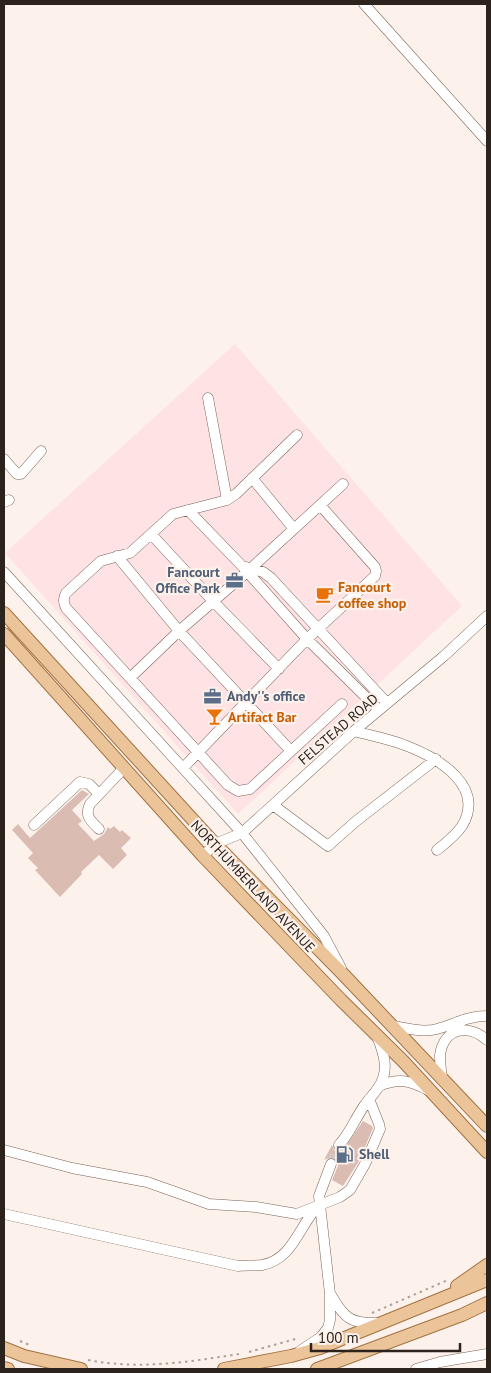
<svg xmlns="http://www.w3.org/2000/svg" width="491" height="1373" font-family="'PT Sans',sans-serif">
<rect width="100%" height="100%" fill="#fdf2eb"/>
<path fill="#fee2e4" d="M235,344L462,606L238,814L5,553Z"/>
<path fill="#dabcb3" d="M82,790L89,794L72,810L82,821L78,824L94,841L104,834L108,827L110,829L114,826L120,832L122,830L131,838L121,848L127,855L113,869L99,855L81,872L82,874L60,897L35,870L38,868L28,858L33,853L12,830L18,824L30,838Z
M363,1121L372,1126L373,1128L359,1161L343,1186L332,1180L338,1166L337,1160L330,1157L324,1160L332,1145L334,1150L337,1152L344,1149Z"/>
<g fill="none" stroke-linecap="round" stroke-linejoin="round">
<path stroke="#d3c9c2" stroke-width="10" stroke-dasharray="10 5" stroke-linecap="butt" d="M331,1164L339,1145"/>
<defs>
<path id="minor" d="M364,4L487,141
M208,398L227,500
M297,435L236,494L227,500L173,514L130,553L101,561L66,593C63,598 63,602 66,608L228,785L238,791L250,789L342,704
M4,459L17,474H21L41,451
M252,478L294,529
M4,502L9,500
M188,510L243,567L307,639L379,710
M151,534L213,601L279,669
M117,556L179,631L291,751
M246,567L263,572L271,578L387,703
M4,572L242,833L324,936L341,968
M130,678L179,631L247,572L343,484
M354,731C372,736 390,739 407,746C438,758 486,786 462,826C456,835 446,843 437,850
M183,768L307,639L375,576L376,571L375,567L320,505
M273,805L328,846L355,822L436,759
M34,825L80,782L89,784L99,794
M99,829C91,821 84,816 90,804L124,768
M203,856L215,844L242,833L354,731L444,656L487,616
M393,1026C407,1028 423,1033 437,1029C455,1024 467,1016 487,1016
M442,1078C441,1071 440,1062 440,1055C444,1027 469,1024 487,1040
M379,1086C399,1078 409,1080 428,1090
M339,1145C350,1133 355,1119 364,1106C368,1100 374,1094 378,1088C390,1071 384,1054 377,1036
M4,1150L72,1168L147,1182L209,1204L256,1207L297,1214L340,1197L350,1190L365,1164L380,1129L379,1124L369,1099
M4,1214L238,1266C246,1265 254,1266 262,1265C292,1260 299,1227 317,1207
M331,1295C344,1318 351,1324 378,1323
M300,1351L321,1337L328,1328L330,1320V1294L319,1196L331,1164
M416,1369L440,1362L487,1354"/>
<path id="major" d="M4,613L215,844L343,974L487,1126
M4,634L203,856L341,1000L403,1061L487,1152
M457,1286L487,1265
M4,1348L24,1356L81,1369
M4,1368L8,1369
M224,1369L291,1356L320,1348L487,1280
M317,1369L462,1315L487,1303"/>
</defs>
<use href="#minor" stroke="#7a6355" stroke-width="11"/>
<use href="#major" stroke="#a17242" stroke-width="14"/>
<path stroke="#aca19b" stroke-width="2" stroke-dasharray="2.5 4" stroke-linecap="butt" d="M372,1313L448,1280
M20,1341L32,1346
M249,1352L299,1338
M88,1360C139,1370 188,1362 239,1354"/>
<use href="#minor" stroke="#fff" stroke-width="10"/>
<use href="#major" stroke="#ecc49a" stroke-width="12"/>
</g>
<defs>
<symbol id="office-bare" viewBox="-9 -9 18 18"><path d="M-6-3h4V-5.5h4V-3h4V5H-6ZM-1-4.5V-3h2v-1.5ZM-6 0V1H6V0Z" fill="#5c6f8a" stroke="#fdf2eb" stroke-width="2.5" paint-order="stroke"/></symbol>
<symbol id="cafe-bare" viewBox="-9 -9 18 18"><path d="M-5.5-4.5H6V0H3Q3 3.5 0 3.5H-2.5Q-5.5 3.5-5.5 0ZM3-3.2v2h1.7v-2ZM-6 4.5H4V6H-6Z" fill="#e8710a" stroke="#fdf2eb" stroke-width="2.5" paint-order="stroke"/></symbol>
<symbol id="bar-bare" viewBox="-9 -9 18 18"><path d="M-6-5H6L.8 .8V4.5H3.5V6h-7V4.5H-.8V.8Z" fill="#e8710a" stroke="#fdf2eb" stroke-width="2.5" paint-order="stroke"/></symbol>
<symbol id="fuel-bare" viewBox="-9 -9 18 18"><path d="M-5.5-6h7V0h2V4h1.3V-2.5L3-4.5l.8-.8L6-3V5H2.5V1h-1V6h-7ZM-4.2-4.7v3.2H.2V-4.7Z" fill="#5c6f8a" stroke="#fdf2eb" stroke-width="2.5" paint-order="stroke"/></symbol>
</defs>
<g fill-rule="evenodd">
<use href="#office-bare" x="222" y="568" width="25" height="25"/>
<use href="#cafe-bare" x="312" y="582" width="25" height="25"/>
<use href="#office-bare" x="200" y="684" width="25" height="25"/>
<use href="#bar-bare" x="202" y="704" width="25" height="25"/>
<use href="#fuel-bare" x="332" y="1142" width="25" height="25"/>
</g>
<g text-anchor="middle" stroke-width="4.5" stroke-linejoin="round" paint-order="stroke">
<g font-size="14" font-weight="bold" fill="#4e5e75" stroke="#fdf2eb" text-anchor="start">
<text x="220" y="577" text-anchor="end">Fancourt<tspan x="220" dy="16">Office Park</tspan></text>
<text x="227" y="701">Andy''s office</text>
<text x="359" y="1159">Shell</text>
</g>
<g font-size="14" font-weight="bold" fill="#c56008" stroke="#fdf2eb" text-anchor="start">
<text x="338" y="592">Fancourt<tspan x="338" dy="16">coffee shop</tspan></text>
<text x="228" y="722">Artifact Bar</text>
</g>
<g font-size="14" fill="#2d231d" stroke="#fdf2eb">
<text transform="translate(338 729) rotate(-41)" y="5">FELSTEAD ROAD</text>
<text transform="translate(253 886) rotate(47)" y="5">NORTHUMBERLAND AVENUE</text>
</g>
</g>
<rect width="491" height="1373" fill="none" stroke="#2d231d" stroke-width="10"/>
<path d="M311 1343v8h149v-8" fill="none" stroke="#2d231d" stroke-width="2.5"/>
<text x="318" y="1343" font-size="15" fill="#2d231d" stroke="#fdf2eb" stroke-width="4" paint-order="stroke">100 m</text>
</svg>
